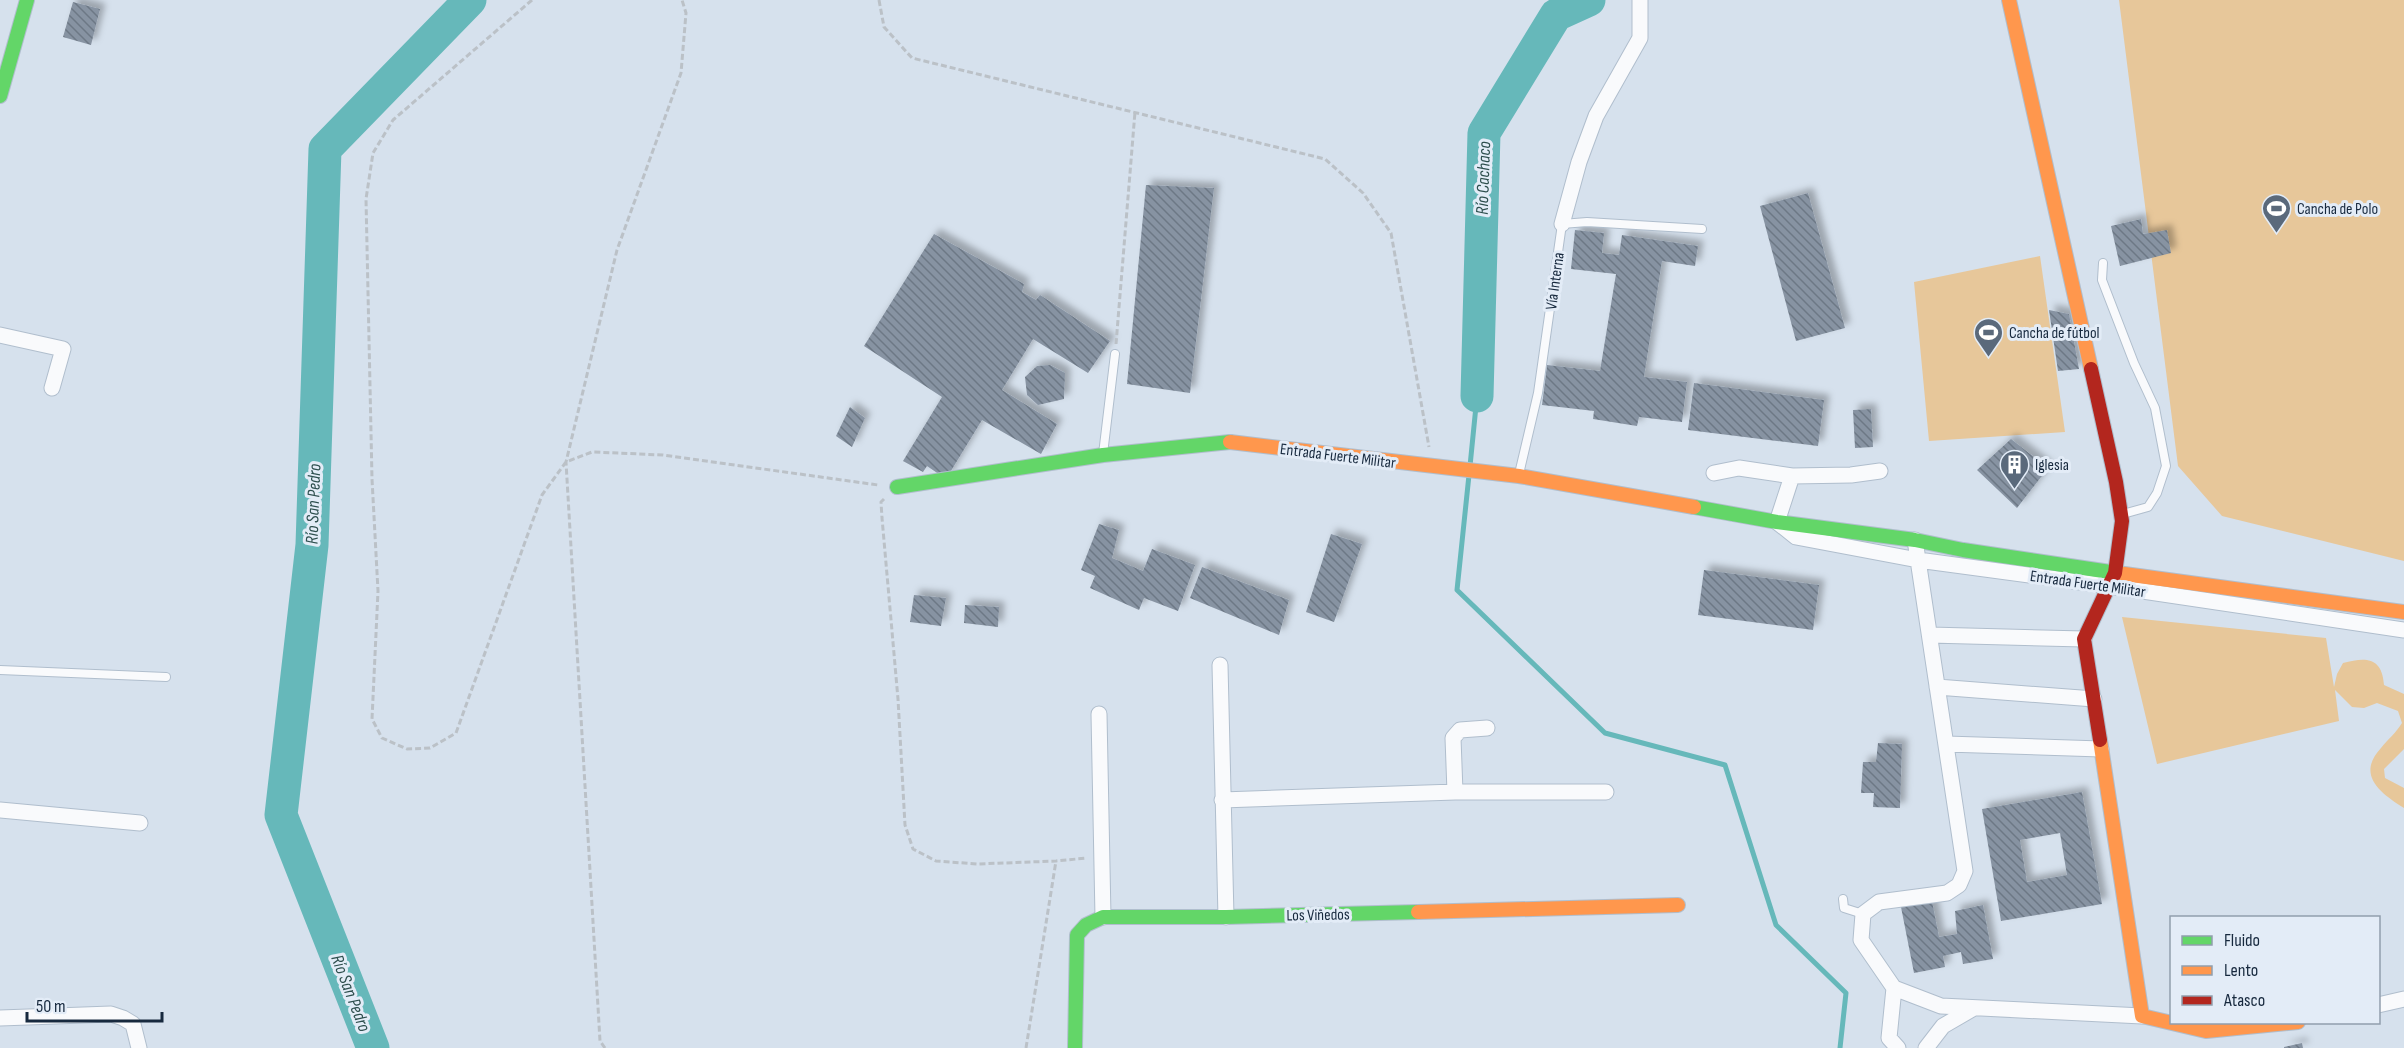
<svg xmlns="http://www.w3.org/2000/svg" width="2404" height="1048" font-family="'Sofia Sans Condensed',sans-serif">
<defs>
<pattern id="building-back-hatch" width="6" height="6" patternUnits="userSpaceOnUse" patternTransform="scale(1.5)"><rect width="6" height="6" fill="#8793a2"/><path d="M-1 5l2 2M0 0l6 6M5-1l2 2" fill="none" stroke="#6d7885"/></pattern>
<filter id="shadow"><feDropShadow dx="5.5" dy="-5.5" stdDeviation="3" flood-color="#0004"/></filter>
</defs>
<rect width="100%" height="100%" fill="#d6e1ed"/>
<path fill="#e7c79a" d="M2119,0H2404V561L2222,516L2178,466Z
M2040,256L2065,432L1929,441L1914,282Z
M2122,617L2326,638L2334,687L2337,674L2343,663C2366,657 2382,657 2384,685L2404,694V749L2384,769L2385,778L2404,788V808C2380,793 2356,775 2381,748C2388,739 2396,733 2402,723L2398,711L2377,703L2364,708L2352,707L2335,690L2339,721L2157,764Z"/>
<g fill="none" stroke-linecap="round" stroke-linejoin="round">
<path stroke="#66b8ba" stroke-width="5" d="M1470,466L1477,396
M1469,475L1457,590L1605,733L1725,765L1776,925L1846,993L1840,1048"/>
<path stroke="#66b8ba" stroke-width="33" d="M1477,396L1484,133L1556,15L1589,0
M373,1048L281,815L312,545L325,149L470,0"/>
</g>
<path fill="url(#building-back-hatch)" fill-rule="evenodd" filter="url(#shadow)" d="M73,2L100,9L91,45L63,37Z
M1146,185L1214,188L1190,393L1127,384Z
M1808,193L1845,328L1796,341L1760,206Z
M2141,219L2143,234L2167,230L2171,253L2120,266L2111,226Z
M1575,230L1604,233L1602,253L1619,255L1622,235L1698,246L1695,266L1662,261L1644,377L1687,382L1682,422L1639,417L1637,426L1593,419L1594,411L1542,405L1547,365L1600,371L1616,274L1571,269Z
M934,234L1024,284L1022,292L1036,300L1040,295L1110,341L1088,373L1033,339L1002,390L1057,424L1041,454L982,420L946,479L927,466L923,472L903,461L942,397L864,346Z
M2049,310L2069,314L2079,369L2058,371Z
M1050,365L1065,373L1064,399L1038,405L1027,395L1025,377L1037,366Z
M1694,383L1824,400L1818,446L1688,430Z
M850,407L865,418L852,447L836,436Z
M1871,409L1873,447L1855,448L1853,410Z
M2011,439L2048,468L2017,508L1977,470Z
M1099,524L1119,530L1112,558L1143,571L1152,549L1195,565L1178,611L1144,598L1139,610L1090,588L1095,576L1081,570Z
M1331,534L1362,544L1334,622L1306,612Z
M1202,567L1289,600L1279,635L1190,598Z
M1704,570L1819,585L1813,630L1698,615Z
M914,595L946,598L941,626L910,622Z
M965,605L999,607L998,627L964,623Z
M1878,743L1902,744L1900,808L1873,807L1874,793H1861L1863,762H1876Z
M2082,792L2102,904L2001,921L1982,809ZM2060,833L2067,875L2027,882L2020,840Z
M1932,901L1939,937L1957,934L1955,911L1983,905L1993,959L1963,964L1961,952L1943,956L1945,967L1914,973L1901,907Z
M2302,1043L2303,1048H2284V1047Z"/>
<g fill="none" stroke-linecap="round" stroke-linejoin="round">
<defs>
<path id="lane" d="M2103,263L2102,280L2134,363L2155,408L2166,466L2157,493L2148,507L2123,514
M1103,454L1115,354
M1519,474L1538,393L1562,224L1587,222L1702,229
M0,670L166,677
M1843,899L1844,908L1863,914"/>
<path id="street" d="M1562,224L1579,162L1596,116L1640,38V0
M0,335L63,349L52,388
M1714,473L1739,468L1792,476L1851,475L1880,471
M1792,476L1777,522L1796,537L1918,560L2109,586L2404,630
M1915,540L1965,871L1959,885L1947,893L1879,902L1863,914L1861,940L1894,988L1941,1006L2142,1016
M1930,635L2084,639
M1220,665L1226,917
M1937,687L2094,699
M1099,714L1103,917
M1946,744L2101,749
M1455,792L1453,738L1460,730L1487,728
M1222,800L1455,792H1606
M0,810L140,823
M1894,988L1889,1038L1898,1048
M2378,1005L2404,999
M0,1018L111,1014L123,1018L133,1024L139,1048
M1926,1048L1943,1026L1974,1008"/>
<path id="fast" d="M0,96L27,0
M897,487L1103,455L1230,442
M1694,507L1777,522L1915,540L1963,550L2117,573
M1075,1048L1077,935L1086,925L1103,917H1226L1418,912"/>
<path id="slow" d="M2009,0L2091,369
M1230,442L1519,476L1694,507
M2117,573L2404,612
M2100,740L2142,1016L2206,1031L2298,1022
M1418,912L1678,905"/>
<path id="jam" d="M2091,369L2116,482L2122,521L2115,573L2084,639L2100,740"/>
</defs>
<use href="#lane" stroke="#b0becd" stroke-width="10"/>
<use href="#street" stroke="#b0becd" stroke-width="17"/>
<use href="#fast" stroke="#b0becd" stroke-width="16"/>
<use href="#slow" stroke="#b0becd" stroke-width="16"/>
<use href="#jam" stroke="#b0becd" stroke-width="16"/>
<path stroke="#bbc1c7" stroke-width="3" stroke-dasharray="6 3" stroke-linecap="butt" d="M532,0L393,120L373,153L366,199L372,479L378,591L372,719L382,738L407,749L430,748L456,733L542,495L566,462L592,452L663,455L878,485
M879,0L884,27L912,58L1325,159L1363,193L1391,233L1429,447
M1116,344L1135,112
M884,499L881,502L882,518L898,699L905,825L913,849L936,861L977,864L1056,861L1087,858
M605,1048L600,1041L566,462L617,250L681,73L686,13L682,0
M1026,1048L1056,861"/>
<use href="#lane" stroke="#f9fafc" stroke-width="8"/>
<use href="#street" stroke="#f9fafc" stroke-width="15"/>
<use href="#fast" stroke="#63d668" stroke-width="14"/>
<use href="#slow" stroke="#ff974d" stroke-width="14"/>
<use href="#jam" stroke="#b3261e" stroke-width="14"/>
</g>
<defs>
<symbol id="stadium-pin" viewBox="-11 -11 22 30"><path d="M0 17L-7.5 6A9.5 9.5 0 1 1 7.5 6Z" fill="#5a697b" stroke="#e3ecf7"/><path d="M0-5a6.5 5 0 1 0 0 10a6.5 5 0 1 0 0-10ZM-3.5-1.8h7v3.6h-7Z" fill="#fff"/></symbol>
<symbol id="building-pin" viewBox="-11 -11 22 30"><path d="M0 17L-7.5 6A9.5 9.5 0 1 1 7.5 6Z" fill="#5a697b" stroke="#e3ecf7"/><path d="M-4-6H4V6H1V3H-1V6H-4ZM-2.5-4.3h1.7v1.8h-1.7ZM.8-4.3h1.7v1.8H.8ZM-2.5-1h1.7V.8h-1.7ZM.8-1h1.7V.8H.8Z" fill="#fff"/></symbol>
</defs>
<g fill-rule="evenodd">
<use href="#stadium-pin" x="2260" y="192" width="33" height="45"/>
<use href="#stadium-pin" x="1972" y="316" width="33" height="45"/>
<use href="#building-pin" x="1998" y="448" width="33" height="45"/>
</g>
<g text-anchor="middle" stroke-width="6" stroke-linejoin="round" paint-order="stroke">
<g font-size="16" fill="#17293e" stroke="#e3ecf7" text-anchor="start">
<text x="2297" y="214">Cancha de Polo</text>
<text x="2009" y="338">Cancha de fútbol</text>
<text x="2035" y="470">Iglesia</text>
</g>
<g font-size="16" fill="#17293e" stroke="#e3ecf7">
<text transform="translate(1554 281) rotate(-82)" y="6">Vía Interna</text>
<text transform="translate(1338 455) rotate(7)" y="6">Entrada Fuerte Militar</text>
<text transform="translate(2088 583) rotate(8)" y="6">Entrada Fuerte Militar</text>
<text transform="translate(1318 914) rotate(-1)" y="6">Los Viñedos</text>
</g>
<g font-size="18" font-style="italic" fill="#2e4f4e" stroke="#e3ecf7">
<text transform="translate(1483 178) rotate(-88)" y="6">Río Cachaco</text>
<text transform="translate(313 504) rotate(-88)" y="6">Río San Pedro</text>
<text transform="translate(351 993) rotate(69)" y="6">Río San Pedro</text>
</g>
</g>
<rect x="2170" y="916" width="210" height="108" fill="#e3ecf7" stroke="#919ead" stroke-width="1.5"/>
<rect x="2182" y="936" width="30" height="9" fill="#63d668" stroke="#919ead" stroke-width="1.5"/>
<text x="2224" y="946" font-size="18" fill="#17293e">Fluido</text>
<rect x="2182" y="966" width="30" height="9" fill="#ff974d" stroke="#919ead" stroke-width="1.5"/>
<text x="2224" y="976" font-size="18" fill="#17293e">Lento</text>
<rect x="2182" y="996" width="30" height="9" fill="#b3261e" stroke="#919ead" stroke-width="1.5"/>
<text x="2224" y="1006" font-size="18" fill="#17293e">Atasco</text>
<path d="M27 1012v9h135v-9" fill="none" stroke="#17293e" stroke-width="3"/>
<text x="36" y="1012" font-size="18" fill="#17293e" stroke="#e3ecf7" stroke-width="4.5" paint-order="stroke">50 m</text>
</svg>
